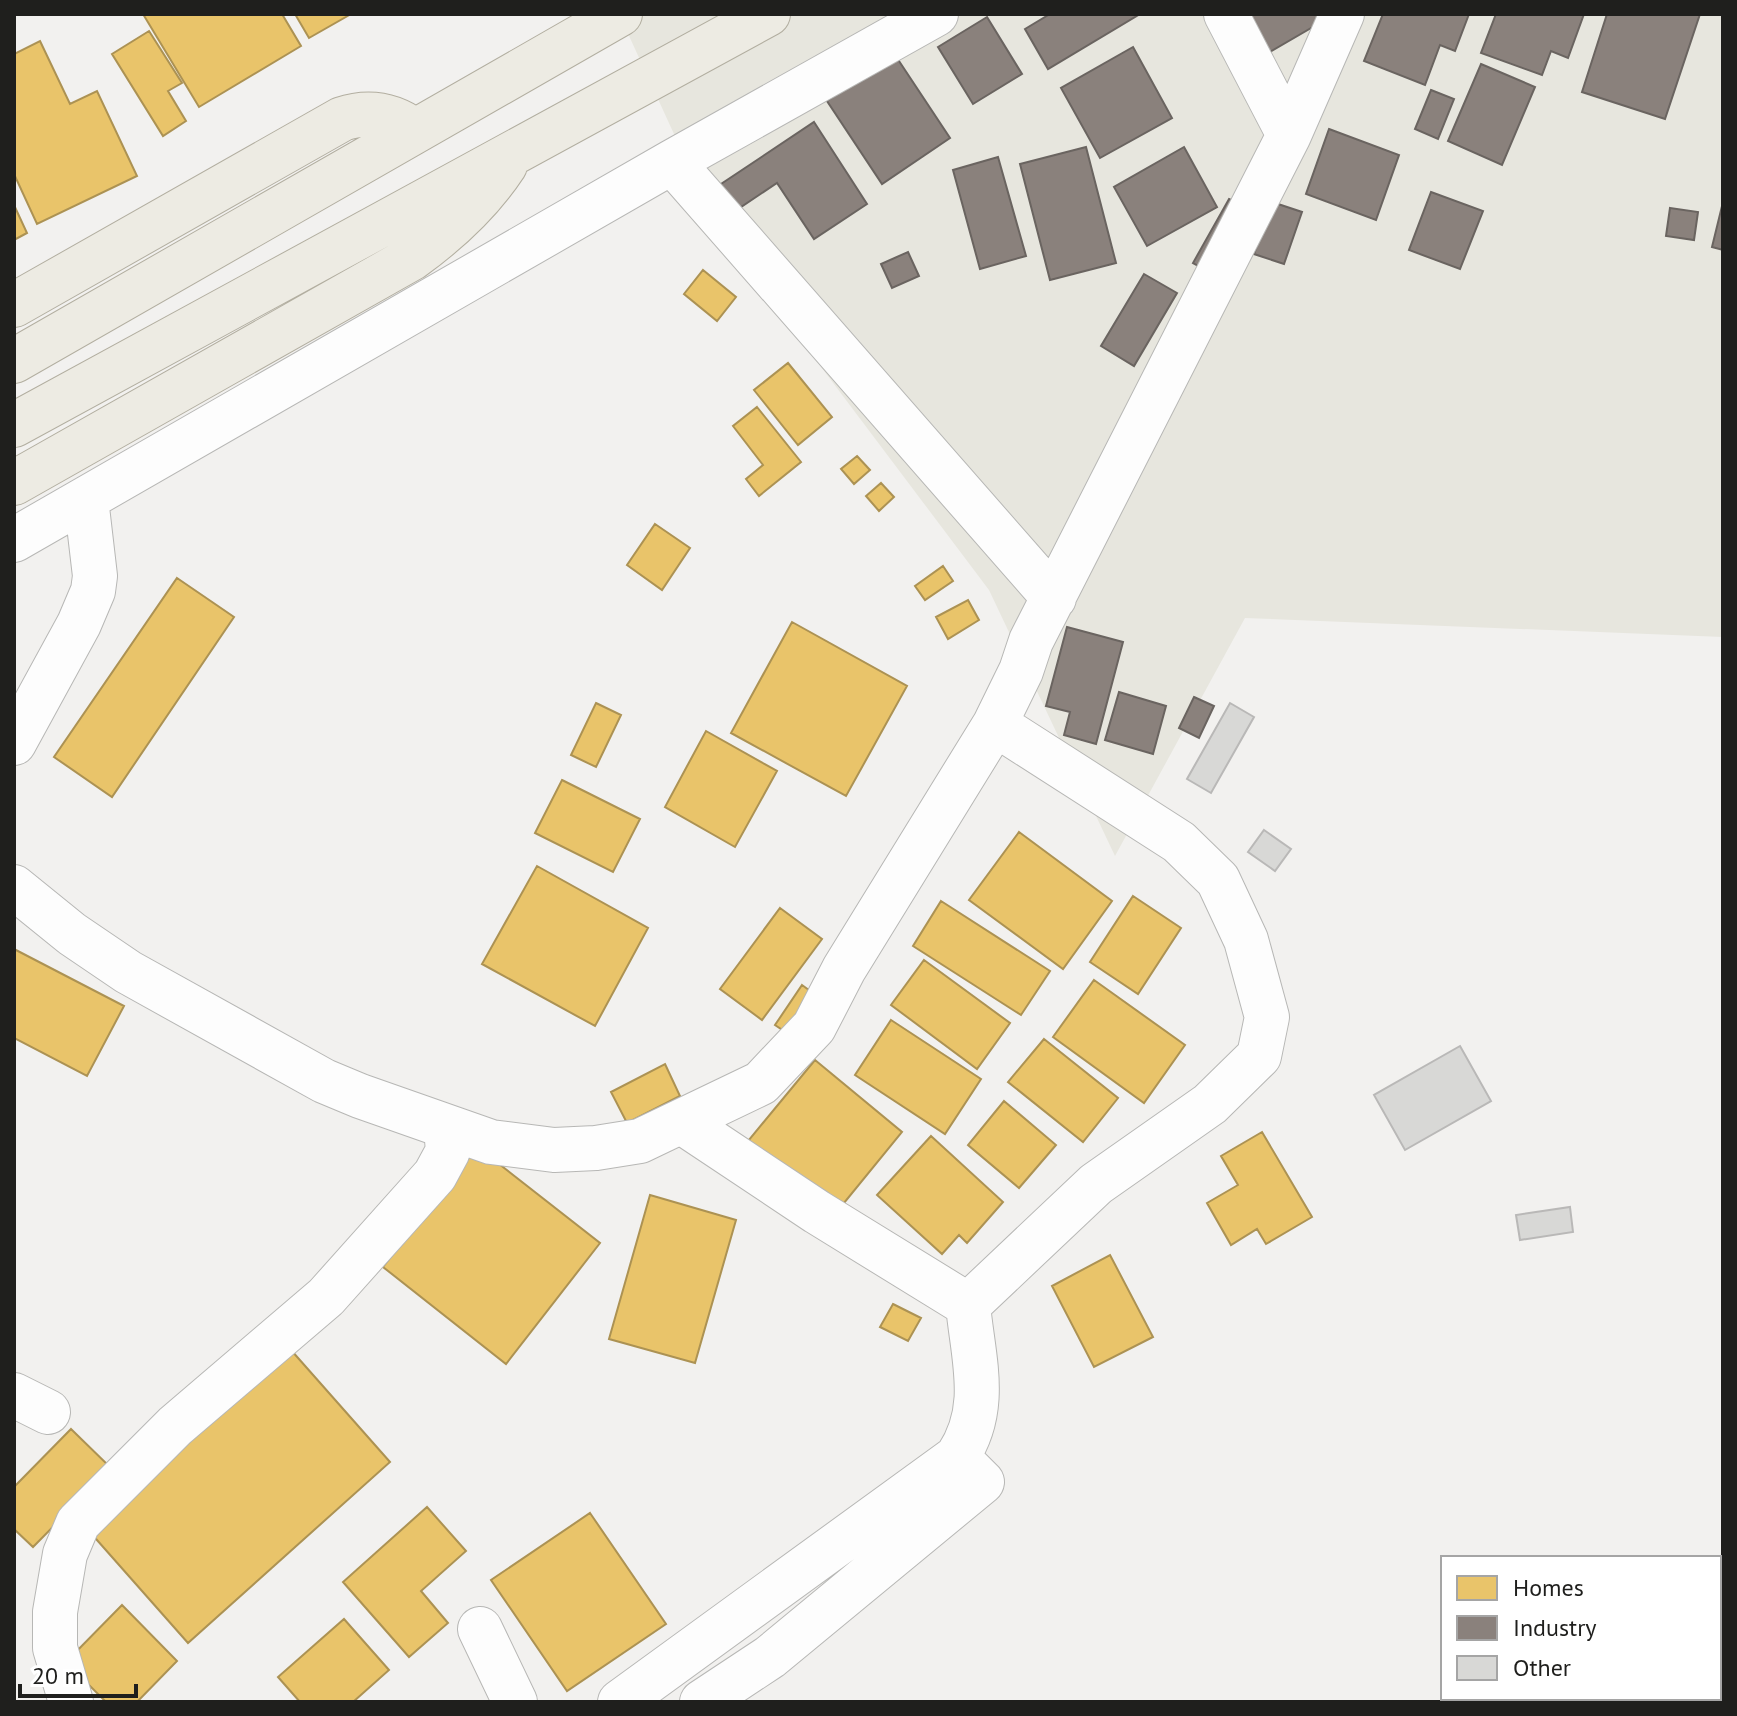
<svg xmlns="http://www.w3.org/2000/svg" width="1737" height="1716" font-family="'PT Sans',sans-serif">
<rect width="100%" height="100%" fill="#f2f1ef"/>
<path fill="#e7e6de" d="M619,14H1723V637L1245,618L1115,856L989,590L718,230Z"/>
<path fill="#e9c46a" stroke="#ac9253" stroke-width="2" d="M143,14H282L301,46L199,107Z
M295,14H351L309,38Z
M149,31L182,83L168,91L186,121L163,136L112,54Z
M40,41L70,104L97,91L137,176L37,224L14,174V54Z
M14,205L27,233L14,240Z
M703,270L736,297L717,321L684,294Z
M788,363L832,417L798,445L754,390Z
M757,407L801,462L759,496L746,479L763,465L733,426Z
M857,456L870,470L854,484L841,469Z
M881,483L894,497L879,511L866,496Z
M655,524L690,548L662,590L627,565Z
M943,566L953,581L925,600L915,586Z
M177,578L234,617L112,797L54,757Z
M968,600L979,620L948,639L936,617Z
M792,622L907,686L846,796L731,733Z
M596,703L621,715L596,767L571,755Z
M706,731L777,771L735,847L665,807Z
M562,780L640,819L613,872L535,833Z
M1019,832L1112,901L1063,969L969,900Z
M537,866L648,928L595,1026L482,964Z
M1133,896L1181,928L1138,994L1090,962Z
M941,901L1050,971L1021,1015L913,946Z
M780,908L822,939L762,1020L720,989Z
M14,949L124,1006L87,1076L14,1038Z
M924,960L1010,1023L977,1069L891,1005Z
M1094,980L1185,1045L1144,1103L1053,1037Z
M802,985L817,996L790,1035L775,1025Z
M891,1020L981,1079L945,1134L855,1075Z
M1044,1039L1118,1098L1083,1142L1008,1082Z
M815,1060L902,1132L835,1214L748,1141Z
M665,1064L680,1096L627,1123L611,1092Z
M1004,1101L1056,1145L1019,1188L968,1145Z
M1262,1132L1312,1217L1266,1244L1257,1229L1231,1245L1207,1203L1238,1185L1221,1156Z
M931,1136L1003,1202L967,1243L959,1235L942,1254L877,1195Z
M476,1146L600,1243L506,1364L383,1267Z
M650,1195L736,1220L695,1363L609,1339Z
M1110,1255L1153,1337L1094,1367L1052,1286Z
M893,1304L921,1318L908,1341L880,1327Z
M291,1350L390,1462L188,1643L89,1531Z
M71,1429L111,1468L33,1547L14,1529V1487Z
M427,1507L466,1551L421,1591L448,1623L409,1657L343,1582Z
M590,1513L666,1624L567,1691L491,1580Z
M122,1605L177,1661L137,1702H106L66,1662Z
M344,1619L389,1670L353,1702H300L278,1677Z"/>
<path fill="#8a817c" stroke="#6a6460" stroke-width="2" d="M1050,14H1140L1048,69L1025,29Z
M1245,14H1328L1330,17L1268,53Z
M1383,14H1469L1455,51L1440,45L1425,85L1364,61Z
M1496,14H1584L1568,58L1551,51L1542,75L1481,53Z
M1607,14H1700L1665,119L1582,92Z
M987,17L1022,74L973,104L938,47Z
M1133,47L1172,118L1100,158L1061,88Z
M895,55L950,138L882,184L827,101Z
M1481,64L1535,87L1502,165L1448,141Z
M1431,90L1454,99L1438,139L1415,129Z
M814,122L867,204L814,239L777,183L735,211L718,186Z
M1329,129L1399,155L1376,220L1306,194Z
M1086,147L1116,263L1050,280L1020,164Z
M1184,147L1217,207L1147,246L1114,187Z
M998,157L1026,256L980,269L953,170Z
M1431,192L1483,211L1460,269L1409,250Z
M1229,199L1246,208L1211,273L1193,263Z
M1272,202L1302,212L1284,264L1254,254Z
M1723,202V250L1712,247Z
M1670,208L1698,212L1694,240L1666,236Z
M908,252L919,276L892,288L881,264Z
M1144,274L1177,293L1134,366L1101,346Z
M1067,627L1123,642L1096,744L1064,735L1070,712L1046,706Z
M1119,692L1166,706L1153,754L1105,740Z
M1194,697L1214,706L1199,738L1179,728Z"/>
<path fill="#d8d8d6" stroke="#b9b8b7" stroke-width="2" d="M1230,703L1254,717L1211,793L1187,779Z
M1264,830L1291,849L1275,871L1248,852Z
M1460,1046L1491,1101L1405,1150L1374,1095Z
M1570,1207L1573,1232L1520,1240L1516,1215Z"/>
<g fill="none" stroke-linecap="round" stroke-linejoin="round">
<defs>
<path id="minor" d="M1226,14L1289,135
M672,162L1054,598
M14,540L672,162L936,14
M14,743L79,624L93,591L95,576L86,499
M14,887L72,934L128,972L324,1081L360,1096L491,1142L554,1150L596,1148L640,1141L761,1083L814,1027L844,969L995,724L1021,671L1031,641L1289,135L1342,14
M968,1305L1096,1184L1210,1104L1259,1056L1267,1017L1246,940L1218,880L1179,842L995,724
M14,1395L48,1412
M480,1629L515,1702
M71,1702L55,1648V1612L65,1554L78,1523L175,1426L326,1297L435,1175L448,1151L446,1128
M620,1702L957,1457C990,1408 973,1359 968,1305L817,1212L682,1122
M702,1702L770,1657L982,1482L957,1457"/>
<path id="major" d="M14,305L342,119C369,110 392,114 415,131
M14,361L620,14
M14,425L768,14
M14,483L412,258C448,232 480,203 505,165"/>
</defs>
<use href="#minor" stroke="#b7b7b5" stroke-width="46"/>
<use href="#major" stroke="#b2aea0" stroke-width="46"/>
<use href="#minor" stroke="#fdfdfd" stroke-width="44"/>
<use href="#major" stroke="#edebe3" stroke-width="44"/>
</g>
<rect width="1737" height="1716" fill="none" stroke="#1f1f1d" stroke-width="32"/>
<rect x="1441" y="1556" width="280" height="144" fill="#ffffff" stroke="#a5a5a5" stroke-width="2"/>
<rect x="1457" y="1576" width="40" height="24" fill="#e9c46a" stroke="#a5a5a5" stroke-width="2"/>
<text x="1513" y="1596" font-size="24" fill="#1f1f1d">Homes</text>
<rect x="1457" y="1616" width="40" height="24" fill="#8a817c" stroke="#a5a5a5" stroke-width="2"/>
<text x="1513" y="1636" font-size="24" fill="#1f1f1d">Industry</text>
<rect x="1457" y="1656" width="40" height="24" fill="#d8d8d6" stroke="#a5a5a5" stroke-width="2"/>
<text x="1513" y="1676" font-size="24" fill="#1f1f1d">Other</text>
<path d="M20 1684v12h116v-12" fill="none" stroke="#1f1f1d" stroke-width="4"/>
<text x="32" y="1684" font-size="24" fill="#1f1f1d" stroke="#ffffff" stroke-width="6" paint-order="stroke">20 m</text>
</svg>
